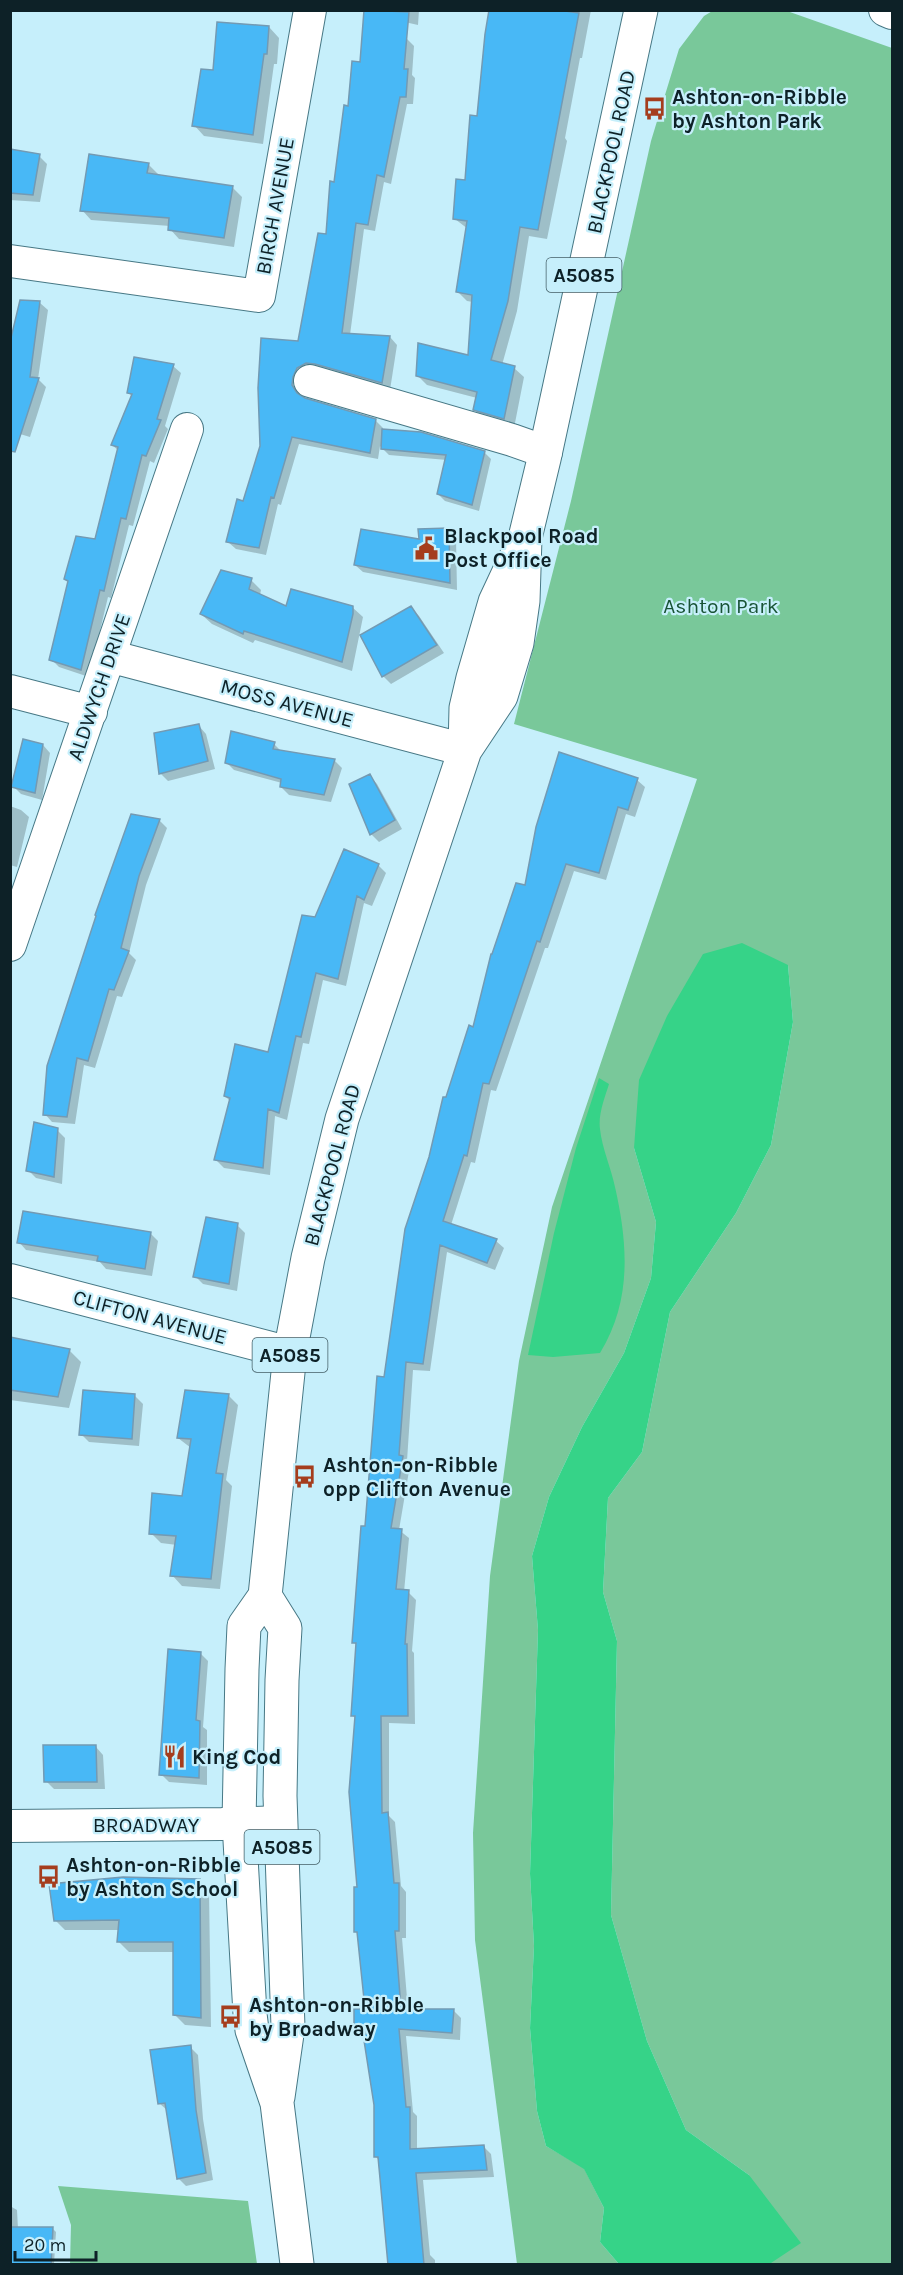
<svg xmlns="http://www.w3.org/2000/svg" width="903" height="2275" font-family="Karla,sans-serif">
<rect width="100%" height="100%" fill="#c6effb"/>
<path fill="#79c89a" d="M714,10L787,11L892,48V2264H765L771,2263L749,2175L686,2130L647,2041L611,1915L617,1641L603,1592L608,1498L642,1452L670,1312L736,1213L771,1145L793,1022L788,965L634,1148L656,1222L651,1278L624,1353L582,1427L549,1497L532,1556L538,1630L530,1874L534,1946L530,2028L537,2111L546,2146L584,2168L604,2208L600,2242L618,2263L624,2264H517L475,1940L473,1833L490,1576L519,1361L552,1207L697,779L514,724L571,501L651,141L679,49L704,16Z
M58,2186L248,2201L257,2264H70L71,2225Z"/>
<path fill="#36d388" d="M742,943L788,965L793,1022L771,1145L736,1213L670,1312L642,1452L608,1498L603,1592L617,1641L611,1915L647,2041L686,2130L749,2175L801,2243L771,2263L765,2264H624L618,2263L600,2242L604,2208L584,2169L546,2146L537,2111L530,2028L534,1946L530,1874L538,1630L532,1556L549,1497L582,1427L624,1353L651,1278L656,1222L634,1148L639,1080L667,1016L703,954Z
M599,1078L609,1084C605,1097 598,1114 600,1129C602,1148 611,1168 615,1187C628,1244 632,1301 600,1353L553,1357L528,1355L554,1233L576,1148Z"/>
<path fill="#0003" d="M373,10H419L418,25L378,16Z
M490,10H591L582,58H580L565,138L567,141L547,239L529,236L517,311L502,365L514,368L524,377L514,428L484,419L474,409L477,398L427,385L418,376L469,357L473,302L467,301L458,292L468,229L455,219L466,181L479,118Z
M269,27L279,38L277,64H274L263,144L204,136L194,125L214,72Z
M406,38L414,46L412,75L415,78L413,104H407L391,184L384,182L375,231L364,229L350,335L390,337L397,345L390,390L300,385L299,394L302,398L375,420L383,428V431L484,452L491,459L479,511L445,501L438,494L447,460L389,455L380,446L378,459L299,444L281,505L278,504L266,555L236,549L228,542L244,502L299,343L328,235L335,183L350,107L361,64Z
M10,151L39,156L47,164L40,202L10,200Z
M148,164L158,174V177L232,187L242,197L234,247L179,239L170,229V226L91,220L82,210Z
M40,303L48,310L38,379L46,387L30,437L10,431Z
M173,366L181,373L165,426L168,429L154,463L150,461L133,526L129,525L111,598L108,597L89,677L59,667L51,659L69,583L65,579L96,541L119,451L112,445L133,397L129,393Z
M448,530L456,538L457,590L363,572L355,565Z
M251,580L261,590L260,595L287,608L352,607L363,617L352,671L255,640L253,643L212,624L201,614Z
M411,608L419,616L444,653L391,684L383,676Z
M199,726L206,734L215,769L168,781L160,773Z
M274,744L282,752L334,760L342,768L331,802L289,795L281,787L282,783L234,770L226,762Z
M43,745L50,753L42,800L21,794L13,786Z
M370,776L377,784L402,829L379,842L371,834Z
M637,780L645,787L635,817L626,814L606,880L574,871L548,948H545L496,1091L491,1090L475,1163L471,1162L451,1225L496,1241L504,1248L495,1270L447,1252L430,1371L413,1370L407,1461L410,1465L399,1530L409,1538L404,1592H408L416,1600L412,1651L414,1653L415,1724L389,1723V1816L395,1822L401,1886L406,1892V1938H402L408,2010H453L461,2018L460,2040L406,2036L413,2112L417,2116V2151L484,2147L491,2154L494,2177L423,2180L430,2255L435,2260V2264H389L380,2161L375,2156L372,2033H363L355,2025L366,2011L358,1934L356,1931L359,1888L356,1719L352,1715L358,1646L353,1642L385,1379L447,1099L526,887Z
M10,806L21,810L29,817L17,867L10,865Z
M159,820L167,828L146,885L129,953L136,960L122,997L117,996L95,1068L84,1065L75,1124L52,1122L45,1114Z
M345,851L378,865L386,873L372,906L364,903L346,986L323,980L309,1044L303,1043L287,1120L275,1116L270,1175L224,1168L216,1160L231,1102L225,1096L269,1053Z
M57,1130L65,1138L62,1184L36,1178L28,1170Z
M237,1225L245,1233L237,1291L203,1284L195,1276Z
M150,1233L158,1241L152,1276L106,1269L100,1262L26,1250L19,1242Z
M10,1339L69,1350L81,1362L69,1408L10,1400Z
M228,1395L238,1405L226,1480L232,1486L220,1589L182,1586L172,1575L177,1545L161,1543L151,1533L184,1497L191,1448L178,1438Z
M135,1396L143,1404L139,1446L89,1442L81,1434Z
M10,1457L12,1459L10,1481Z
M200,1653L208,1661L203,1727L207,1730V1785L169,1782L161,1774Z
M96,1747L103,1755L105,1789H54L46,1781Z
M199,1881L209,1891L211,2027L185,2025L175,2015L174,1952H129L119,1942L120,1930H65L55,1920Z
M190,2047L198,2055L203,2119L213,2180L186,2186L178,2178L168,2111L159,2103Z
M10,2206L17,2210L18,2229L52,2228L56,2232L54,2264H10Z"/>
<path fill="#48b8f6" stroke="#739ab3" stroke-width="1.5" d="M364,10L409,12L404,69H408L406,97H400L384,177L377,175L368,225L356,223L342,333L390,336L382,383L315,364L306,363L297,368L293,377L292,385L297,393L305,398L376,419L370,453L292,437L274,498L271,497L259,548L226,542L237,499L243,501L260,446L258,388L261,338L298,341L318,233L326,234L330,181L334,182L344,105L348,106L352,61L360,62Z
M489,10H558L579,13L538,230L520,227L508,301L491,360L515,366L504,419L473,410L477,392L416,376L418,343L468,355L472,295L456,292L467,221L453,219L456,179L465,180L470,115L477,116L485,34Z
M217,22L269,26L267,54H264L253,135L192,126L201,69L213,70Z
M10,149L40,154L33,195L10,193Z
M89,154L149,163L147,173L233,186L224,238L168,230L169,218L80,211Z
M20,300L40,301L30,377L39,378L15,452L10,451V342Z
M134,357L174,364L157,419L161,420L146,456L142,455L126,519L121,518L104,591L100,590L81,670L49,660L68,581L64,579L76,536L95,539L118,447L111,445L132,394L127,393Z
M382,429L421,432L485,451L472,505L437,494L446,455L381,449Z
M449,528L450,583L354,565L361,529L419,539L418,529Z
M221,570L252,578L249,589L286,606L291,589L353,606V614L342,662L244,631L243,634L200,614Z
M411,606L437,645L382,677L360,635Z
M199,724L208,761L159,774L154,733Z
M231,731L275,742L273,749L335,759L324,795L280,787L281,779L225,763Z
M23,739L43,744L35,793L11,787Z
M559,752L638,778L628,810L618,807L599,873L566,864L540,942L537,941L489,1084L483,1083L467,1156L464,1155L443,1221L497,1239L487,1263L440,1245L423,1364L406,1362L399,1455L403,1456L391,1528L402,1529L396,1589L409,1590L405,1644H407L408,1716H381L382,1813L388,1812L394,1883H399V1931H395L401,2009H454L452,2033L399,2029L406,2107H410V2149L484,2145L487,2170L416,2173L424,2265H388L378,2157H374V2105L363,2034H367L366,2026L354,2025V2009H365L357,1932H354V1887H357L349,1792L355,1716H351L356,1643H352L361,1526H365L377,1376L384,1377L405,1229L429,1157L443,1097H446L469,1025L473,1027L491,954H492L516,883L525,885L536,827Z
M370,774L395,820L370,835L349,784Z
M131,814L160,819L139,876L121,948L129,951L114,990L109,989L88,1061L77,1058L67,1117L43,1115L47,1066L96,916L95,915Z
M344,849L379,864L364,900L357,896L338,979L316,973L301,1037L296,1036L279,1113L268,1109L263,1168L214,1160L230,1098L224,1096L235,1044L268,1052L302,915L315,917Z
M34,1122L58,1128L54,1177L26,1171Z
M23,1211L151,1232L145,1269L97,1261L98,1256L17,1243Z
M206,1217L238,1223L229,1284L193,1277Z
M10,1337L70,1349L58,1397L10,1390Z
M83,1390L135,1394L132,1439L79,1435Z
M185,1390L229,1394L216,1473L223,1474L211,1579L170,1576L176,1536L149,1534L152,1493L182,1496L191,1439L177,1438Z
M168,1649L201,1652L196,1720L200,1721L199,1778L159,1775Z
M43,1745H96L97,1782H44Z
M123,1877L200,1879L201,2018L173,2015V1942H117L119,1920L54,1921L49,1884Z
M191,2045L196,2110L206,2173L177,2179L165,2103L158,2104L150,2050Z
M10,2227H53L51,2265H10Z"/>
<g fill="none" stroke-linecap="round" stroke-linejoin="round">
<defs>
<path id="minor" d="M885,10L892,13
M10,261L259,296L310,10
M310,381L512,440L546,452
M109,656L465,750
M10,691L91,712
M10,945L187,429
M10,1280L290,1353
M10,1826L222,1824L281,1822"/>
<path id="highway" d="M465,750L466,708L473,678L495,602L525,538L544,459L641,10
M265,1596L285,1628L282,1680L280,1796L288,2027L278,2097
M297,2264L277,2103L252,2030L250,2014L239,1823L242,1669L244,1626L265,1596L290,1353L308,1258L342,1119L465,750L501,696L517,643L523,601L525,538"/>
</defs>
<use href="#minor" stroke="#477885" stroke-width="34"/>
<use href="#highway" stroke="#477885" stroke-width="35"/>
<use href="#minor" stroke="#fff" stroke-width="32"/>
<use href="#highway" stroke="#fff" stroke-width="33"/>
</g>
<defs>
<symbol id="bus-bare" viewBox="-9 -9 18 18"><path d="M-5-6H5V4H4V6H2V4H-2V6H-4V4H-5ZM-3.5-4V0h7V-4ZM-3.5 1.2v1.5H-2V1.2ZM2 1.2v1.5H3.5V1.2Z" fill="#a53d1d" stroke="#c6effb" stroke-width="2.5" paint-order="stroke"/></symbol>
<symbol id="civic-bare" viewBox="-9 -9 18 18"><path d="M-.6-6.5H3V-4.5H.6V-3L4-1V1h2V6H-6V1h2V-1L-.6-3ZM-1.2 2.5V6h2.4V2.5Z" fill="#a53d1d" stroke="#c6effb" stroke-width="2.5" paint-order="stroke"/></symbol>
<symbol id="restaurant-bare" viewBox="-9 -9 18 18"><path d="M-5-6h1v4h1v-4h1v4h1v-4h1v5L-1.5 .5V6h-2V.5L-5-1ZM5-6V6H3V1.5H1.5Q1.5-4 5-6Z" fill="#a53d1d" stroke="#c6effb" stroke-width="2.5" paint-order="stroke"/></symbol>
</defs>
<g fill-rule="evenodd">
<use href="#bus-bare" x="638" y="92" width="33" height="33"/>
<use href="#civic-bare" x="410" y="532" width="33" height="33"/>
<use href="#bus-bare" x="288" y="1460" width="33" height="33"/>
<use href="#restaurant-bare" x="158" y="1740" width="33" height="33"/>
<use href="#bus-bare" x="32" y="1860" width="33" height="33"/>
<use href="#bus-bare" x="214" y="2000" width="33" height="33"/>
</g>
<g text-anchor="middle" stroke-width="4.5" stroke-linejoin="round" paint-order="stroke">
<g fill="#c6effb" stroke="#445f67" stroke-width="1.5">
<rect x="546.5" y="258" width="75" height="34" rx="4.5"/>
<rect x="252.5" y="1338" width="75" height="34" rx="4.5"/>
<rect x="244.5" y="1830" width="75" height="34" rx="4.5"/>
</g>
<g font-size="20" font-weight="bold" fill="#0d2127">
<text x="584" y="282">A5085</text>
<text x="290" y="1362">A5085</text>
<text x="282" y="1854">A5085</text>
</g>
<g font-size="21" font-weight="bold" fill="#0d2127" stroke="#c6effb" text-anchor="start">
<text x="672" y="104">Ashton-on-Ribble<tspan x="672" dy="24">by Ashton Park</tspan></text>
<text x="444" y="543">Blackpool Road<tspan x="444" dy="24">Post Office</tspan></text>
<text x="323" y="1472">Ashton-on-Ribble<tspan x="323" dy="24">opp Clifton Avenue</tspan></text>
<text x="192" y="1764">King Cod</text>
<text x="66" y="1872">Ashton-on-Ribble<tspan x="66" dy="24">by Ashton School</tspan></text>
<text x="249" y="2012">Ashton-on-Ribble<tspan x="249" dy="24">by Broadway</tspan></text>
</g>
<g font-size="21" fill="#0d2127" stroke="#c6effb">
<text transform="translate(611 152) rotate(-78)" y="7">BLACKPOOL ROAD</text>
<text transform="translate(275 206) rotate(-80)" y="7">BIRCH AVENUE</text>
<text transform="translate(99 687) rotate(-71)" y="7">ALDWYCH DRIVE</text>
<text transform="translate(287 703) rotate(15)" y="7">MOSS AVENUE</text>
<text transform="translate(332 1165) rotate(-75)" y="7">BLACKPOOL ROAD</text>
<text transform="translate(150 1317) rotate(15)" y="7">CLIFTON AVENUE</text>
<text x="146" y="1832">BROADWAY</text>
</g>
<g font-size="21" fill="#185335" stroke="#c6effb">
<text x="721" y="613">Ashton Park</text>
</g>
</g>
<rect width="903" height="2275" fill="none" stroke="#0d2127" stroke-width="24"/>
<path d="M15 2251v9h81v-9" fill="none" stroke="#0d2127" stroke-width="3"/>
<text x="24" y="2251" font-size="18" fill="#0d2127" stroke="#c6effb" stroke-width="4.5" paint-order="stroke">20 m</text>
</svg>
